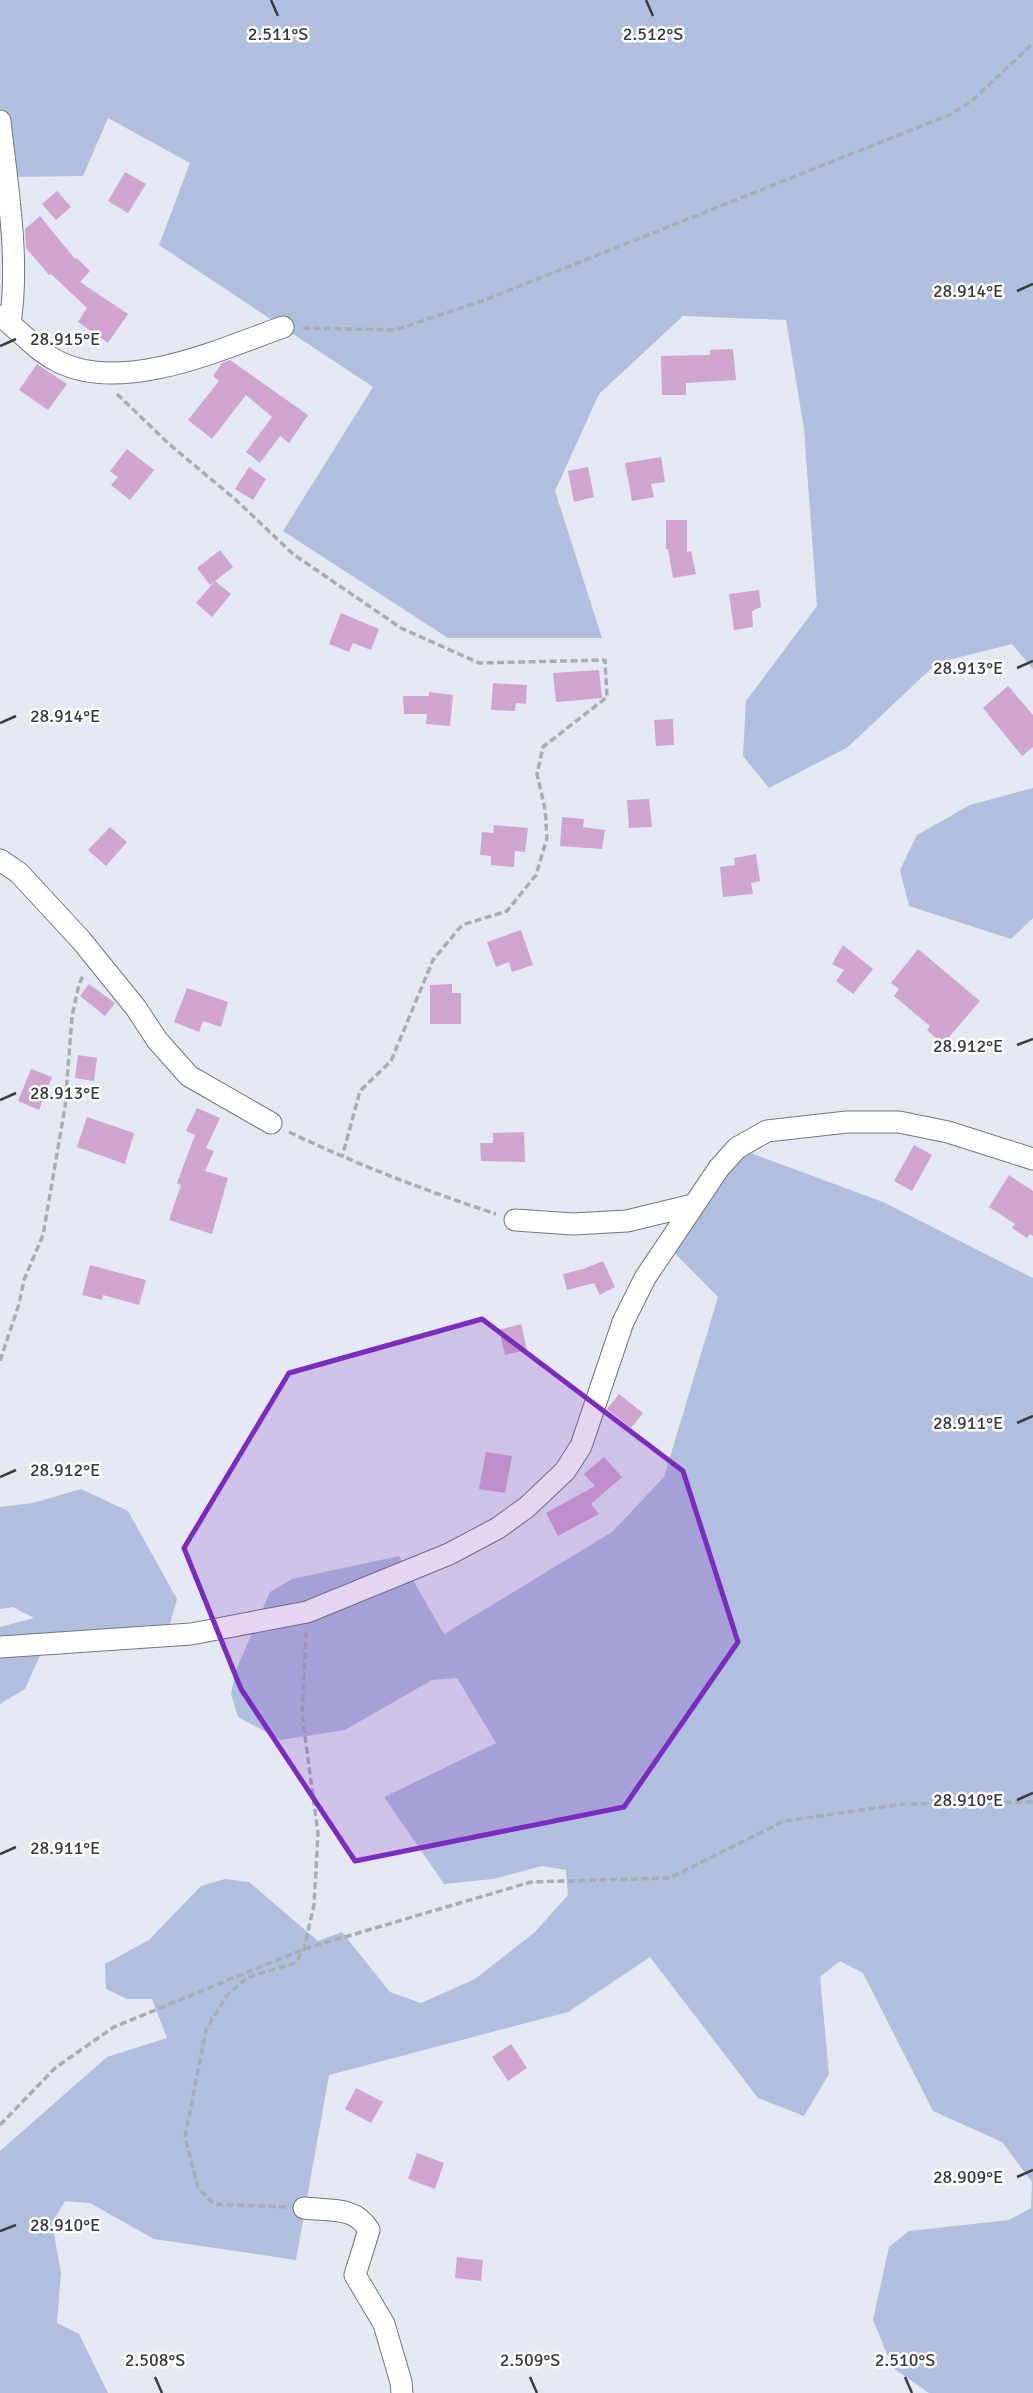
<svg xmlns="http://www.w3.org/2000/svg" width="1033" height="2393" font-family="Signika,sans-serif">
<rect width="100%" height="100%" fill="#e3e8f2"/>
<path fill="#b0bfde" d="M0,0H1033V669L1012,644L937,663L848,747L769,788L743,756L746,701L817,606L804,429L786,320L683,316L599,394L555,491L602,638H448L283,531L373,387L159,245L190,163L108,118L83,176L6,177L0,121Z
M1033,788V918L1011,939L909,906L900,870L917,835L970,805Z
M737,1148L883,1202L1033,1278V2393H929L893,2368L873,2320L889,2247L909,2231L1009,2220L1031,2208L1032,2182L1002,2142L933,2111L863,1973L840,1961L820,1977L829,2074L804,2116L758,2098L650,1957L568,2012L329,2075L296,2260L154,2239L90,2203L65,2201L52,2223L61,2273L57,2323L79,2334L108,2393H0V2151L107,2057L167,2038L152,1999H127L106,1989L105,1964L149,1940L201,1886L225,1879L249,1882L318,1941L342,1932L390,1992L421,2003L475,1979L535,1932L568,1895L566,1870L542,1866L493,1879L444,1884L384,1797L496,1743L457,1678L432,1680L345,1730L281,1740L238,1717L231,1694L236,1670L270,1592L292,1579L399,1556L444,1634L612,1532L664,1477L718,1297L667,1245Z
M81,1489L128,1511L177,1599L170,1624L146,1633L46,1642L25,1689L0,1704V1627L34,1618L13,1607L0,1609V1507L33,1503Z"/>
<path fill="#cfa5cf" d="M125,172L146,184L128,213L108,201Z
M57,191L71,207L56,220L42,204Z
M40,216L75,259L77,258L90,271L80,282L128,314L108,343L78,322L87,308L51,274L49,275L26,248L25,229Z
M733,349L736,380L686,383V395H662L661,356L710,355V350Z
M230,360L308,415L289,443L280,436L260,463L246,452L272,417L246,395L212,439L188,420L219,381L213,376L222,363Z
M37,364L67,384L48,410L19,390Z
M127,449L154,470L130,500L111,485L118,477L110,471Z
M661,457L665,482L651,484L654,497L632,501L625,463Z
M249,467L266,479L253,500L235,489Z
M588,467L594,497L574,502L568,471Z
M666,520H687V552L691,551L696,574L673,578L668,549H666Z
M220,550L233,567L210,585L197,568Z
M215,581L231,594L212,617L196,603Z
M759,590L761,607L752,611L753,627L734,630L729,594Z
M341,613L379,629L371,650L353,643L349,652L329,644Z
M599,670L602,698L556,702L553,673Z
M493,683L527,685L526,704L516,703L515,711L491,710Z
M1008,686L1033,715V747L1022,756L983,708Z
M429,692L453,695L450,726L426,724L427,714H404L403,696H429Z
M673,719L674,745L656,746L654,720Z
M649,799L652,827L629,828L627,800Z
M562,817L584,819L583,827L605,830L602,849L560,846Z
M494,825L528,828L525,852L515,851L514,867L491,865V856L480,855L482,832L493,833Z
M110,827L127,842L106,866L88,850Z
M756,854L760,881L751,883L753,894L723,897L720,867L735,865L734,858Z
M521,930L533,965L512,972L509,962L496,967L487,942Z
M843,945L873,969L853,994L836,981L844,970L832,964Z
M918,949L980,1001L943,1044L927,1030L930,1026L894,996L899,989L891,983Z
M89,984L115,1003L105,1016L80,996Z
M452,984V993H461V1024H430V985Z
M187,988L228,1002L221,1027L203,1021L199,1032L174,1022Z
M78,1055L97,1058L94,1081L75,1078Z
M31,1069L52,1077L39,1110L18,1101Z
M197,1108L220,1118L206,1148L214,1151L205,1171L228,1178L212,1234L169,1220L181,1185L177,1183L195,1135L186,1131Z
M87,1117L134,1133L125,1164L77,1147Z
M524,1132L525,1162L481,1161L480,1143H493V1133Z
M914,1145L932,1155L912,1191L894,1181Z
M1009,1175L1033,1191V1236L1030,1234L1027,1238L1012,1228L1015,1224L989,1207Z
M603,1261L615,1287L600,1295L594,1283L567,1290L563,1274L583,1269Z
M90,1265L146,1280L139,1305L103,1295L102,1300L82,1295Z
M521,1324L527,1350L505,1355L499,1330Z
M619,1394L643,1413L631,1428L607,1409Z
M486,1452L512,1456L505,1493L479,1489Z
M604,1457L622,1477L591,1504L599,1514L558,1536L546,1513L595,1486L584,1474Z
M511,2044L527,2068L508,2081L492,2057Z
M356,2088L383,2102L371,2123L345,2109Z
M417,2153L444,2163L435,2189L408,2179Z
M457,2257L483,2260L481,2281L455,2278Z"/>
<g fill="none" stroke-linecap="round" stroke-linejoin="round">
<defs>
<path id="street" d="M0,121C7,186 20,259 10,323
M0,316C21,331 36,351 59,362C124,394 221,349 283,327
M0,860L19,873L81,940L136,1008L157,1040L189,1076L271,1123
M515,1220L573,1224L627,1221L693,1205
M0,1647L191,1634L307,1612L449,1554L498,1528L527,1507L565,1471L581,1446L623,1322L645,1278L719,1168L737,1148L767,1131L847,1122H899L948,1132L1033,1159
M304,2208C330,2211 355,2206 369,2230L355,2275L384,2324L401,2382L402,2393"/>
</defs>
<use href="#street" stroke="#72767f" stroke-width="23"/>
<path stroke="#a8acb4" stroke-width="3.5" stroke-dasharray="7 3.5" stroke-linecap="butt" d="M303,328L395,330L482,301L949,115L972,101L1033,43
M117,394L169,444L236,500L293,554L401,628L479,663L605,660L607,697L543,747L537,774L545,809L547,838L536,875L507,911L462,925L433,960L391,1061L360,1091L342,1157
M289,1132C358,1165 424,1190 496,1214
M0,1361L19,1304L24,1280L43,1235L65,1107L72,1016L79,984L83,976
M0,2125L55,2068L114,2027L304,1949L531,1882L670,1878L784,1821L904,1804L1033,1802
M286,2207L214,2204L198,2188L185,2137L206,2030L227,1995L248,1977L295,1963L304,1949L314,1905L318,1833L302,1714L306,1632"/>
<use href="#street" stroke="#fff" stroke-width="21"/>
</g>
<path fill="#7b2cbf" fill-opacity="0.2" stroke="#7b2cbf" stroke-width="5" stroke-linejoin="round" d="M482,1319L683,1471L738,1642L624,1807L355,1861L241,1689L184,1548L289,1373Z"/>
<path fill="none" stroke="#393b3f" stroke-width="2.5" d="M271,0L278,16M646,0L653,16M1017,291L1033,284M0,346L16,339M1017,668L1033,661M0,723L16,716M1017,1045L1033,1039M0,1100L16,1093M1017,1423L1033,1416M0,1477L16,1470M1017,1800L1033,1793M0,1854L16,1847M1017,2177L1033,2170M0,2231L16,2225M155,2377L162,2393M530,2377L537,2393M905,2377L912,2393"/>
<g font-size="18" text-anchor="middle" fill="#393b3f" stroke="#fff" stroke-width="5" stroke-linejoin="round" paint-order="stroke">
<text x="278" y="40">2.511°S</text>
<text x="653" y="40">2.512°S</text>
<text x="968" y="297">28.914°E</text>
<text x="65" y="345">28.915°E</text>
<text x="968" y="674">28.913°E</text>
<text x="65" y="722">28.914°E</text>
<text x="968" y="1052">28.912°E</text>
<text x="65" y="1099">28.913°E</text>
<text x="968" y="1429">28.911°E</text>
<text x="65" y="1476">28.912°E</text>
<text x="968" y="1806">28.910°E</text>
<text x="65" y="1854">28.911°E</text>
<text x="968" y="2183">28.909°E</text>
<text x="65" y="2231">28.910°E</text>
<text x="155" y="2366">2.508°S</text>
<text x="530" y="2366">2.509°S</text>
<text x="905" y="2366">2.510°S</text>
</g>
</svg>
